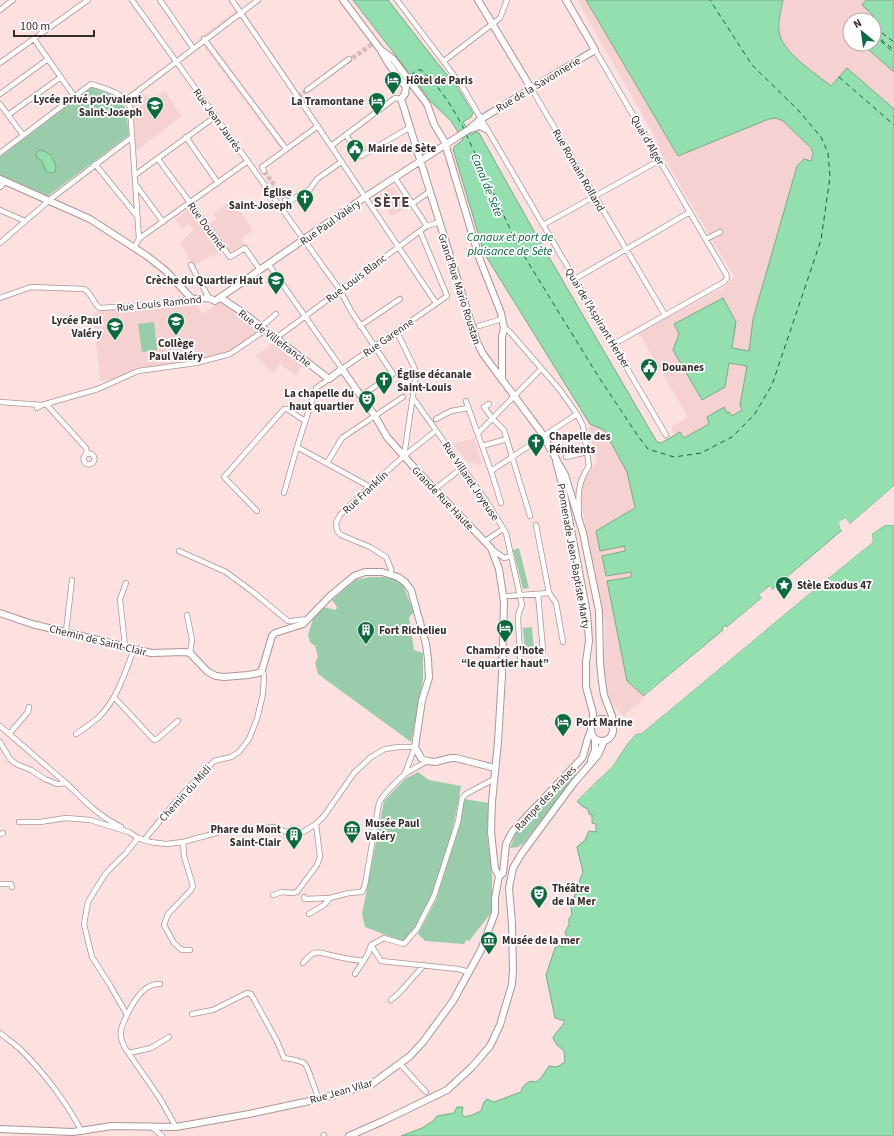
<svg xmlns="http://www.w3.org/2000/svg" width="894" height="1136" font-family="'Source Sans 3',sans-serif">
<rect width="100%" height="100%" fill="#fce1e0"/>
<path fill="#f5d2d1" d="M577,0H586L678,156L772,118H776L783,121L806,143L812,151L811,162L802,163L799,164L753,319L749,352L732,348L736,322L728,362L747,366L740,405L742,410L732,416L727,413L724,407L709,423L684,438L680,432L675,436L671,427L688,417L639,333L726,286L734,277L657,146L658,142Z
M783,0H866L862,5L874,16L870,20H850V44H862L894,72V109L847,68L831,87L790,53L782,41L779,30Z
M241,7L318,121L313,124L240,17L210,40L286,143L280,148L198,39Z
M164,91L182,116L136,151L133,104L146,94L151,101Z
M393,186L407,207L392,217L377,196Z
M232,200L253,230L241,239L245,245L232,254L210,224L217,219L213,214Z
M190,208L222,251L213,257L211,255L194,267L180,243L193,230L188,224L182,229L175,219Z
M222,301L260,330L229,352L189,363L133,368V372L112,380L100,381L93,312L141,307L142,309L173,306L174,304L194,302L203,314Z
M276,341L305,363L296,376L280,364L273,373L255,356Z
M590,424L604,430L627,472L635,507L625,546L626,551L602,556L630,571L631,576L607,582L627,681L645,697L624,716L614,706L608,694L604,670L605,623L581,503L582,487L584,480L597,461L592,440L587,433Z
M474,438L482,464L476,466L475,462L469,464L452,444Z"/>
<path fill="#99ccab" d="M92,87L117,97L126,109L129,135L48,196L0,175V157Z
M154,322L157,350L142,352L138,324Z
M519,548L529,588L523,589L513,550Z
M371,577C406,576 401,582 414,612L409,617L414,650L423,653V679L411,742L318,674L315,663L318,657L315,646L310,642L308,635L314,616L323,607L336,610L337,607L332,600L355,580Z
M532,627L534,651L525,655L523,628Z
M574,771L576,775L524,843L518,847L510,848L516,833L564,784Z
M418,772L429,780L461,786C453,834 440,886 416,928C413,933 408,937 404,942L365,927L362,914L384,801L405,779Z
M464,799L489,803L487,833L492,874V912L469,941L466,940L464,944L425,941L418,934L436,900L460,823Z"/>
<path fill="#94dfb0" stroke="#78a988" d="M353,0H388L438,64L456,85L473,113L471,117L463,122L471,135L476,132L479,133L539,240L657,442L661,443L680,432L684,438L709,424L707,417L724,407L727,413L729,412L732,416L742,410L740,405L747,366L729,363L725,387L702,400L673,350L679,334L674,324L723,298L736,322L732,348L749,351L753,319L797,166L804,159L811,161L813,153L811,148L783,121L776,118L769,119L678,156L586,0H783C781,10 778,21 779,31C781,52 815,73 831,86L847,68L894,109V486L850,524L844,518L840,523V528L842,530L772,590L769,586L759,595L762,598L727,627L726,625L722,628L723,630L644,696L627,681L607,581L631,577V572L606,576L602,556L625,551V546L600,551L596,531L633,509L635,507L627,472L604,430L590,424L484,253L453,149L455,146L463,140L451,121L426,97L427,96Z
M866,0H894V72L862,44H874V20H870L874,16L862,5Z
M38,150C49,150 54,159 56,167L55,172L50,173L46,171L41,160L36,157L37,152Z
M885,525H894V1136H401L422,1128L433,1121L437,1116L454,1113L457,1107H463L462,1114L464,1117L472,1115L481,1111L484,1102L487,1099L494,1102L521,1092L522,1088C526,1083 530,1080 536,1082L541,1078L549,1066L557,1067L565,1062L564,1051L557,1045L553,1038C556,1031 562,1028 565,1021L555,1018L546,975L555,948L559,945L562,947L569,944L565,932L569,925V918L572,915L571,909L576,890L583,872L577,847L585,840L589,831L596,832V824L592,823V815L589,814L588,809L582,806L577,801L599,779L612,767L627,744L636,734L642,733L821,584L873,542L872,534Z"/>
<path fill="#fce1e0" d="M894,486V489L888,495L851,526H849L844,520L842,522V527L844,530V532L773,591L771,592L769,589L762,595L764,597L763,599L729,628H726L762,598L759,595L761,593L770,586L772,590L842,531L840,528L839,522L845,518L850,524Z
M884,523H893L894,525H885L879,529L872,534L873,542L821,584L642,733L636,734L627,744L612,767L599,779L577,801L576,800L579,796L611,766L626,743L635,733L641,731L820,582L871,541V533Z
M725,629V632L645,698L644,696Z"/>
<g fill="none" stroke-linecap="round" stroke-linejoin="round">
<path stroke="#09643b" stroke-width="1" stroke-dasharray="5 4" stroke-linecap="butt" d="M882,33L894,42
M874,34L894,50
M874,35L894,53
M411,75L417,70H421C440,87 452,106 464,129
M839,77L894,125
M466,134L518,246L598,376L638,436L648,449L674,457L701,453L732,437L754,415L772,385L821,240L830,177L828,153L821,137L798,110L752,65L710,0"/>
<path stroke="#d5bdbc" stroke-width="4.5" stroke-dasharray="4.5 2" stroke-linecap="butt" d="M347,62L375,42
M298,97L307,90
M264,171L285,200"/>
<defs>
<path id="street" d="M132,0L340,290L351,311L393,374L361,396
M160,0L193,48
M232,0L331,146L436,303
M397,0L462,86L666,435
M0,10L13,0
M34,39L74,96
M204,39L286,149
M595,50L726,274L727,278L724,282L614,344
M444,61L500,18L507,0
M0,63L88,0
M531,88L665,315
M307,90L349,59
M0,94L48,59
M126,100L258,0
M0,104L23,135
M8,115L61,77
M346,135L361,156L409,128
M186,137L218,183
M331,146L395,98L401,99
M0,153L91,84C106,89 123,92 130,107L139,239
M158,159L230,257L245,248L260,270
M95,164L137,216
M264,171L262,167L318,126
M135,175L216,116
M395,178L427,226
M136,185L163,222
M0,187L5,181
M285,200L287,203L290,201L310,189L317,179L341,162
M412,204L429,192
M0,210L25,221
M543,225L660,160
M706,239L720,232
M0,243L52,198L132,137
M134,248L139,239L144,235L248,161
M191,265L209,298
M269,265L342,369L447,296L420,231
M575,279L690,212
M0,298L31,287L84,289C92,293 93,304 100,308L147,305L192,299
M360,326L400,299
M479,326L502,319
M261,327L276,314
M504,328L509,331L560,390L577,414L583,426L589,466C577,484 578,495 579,516
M397,332L414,367L416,375L404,456
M276,338L420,231L427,226L439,222
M413,398L487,502L506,533L522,605L519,612L518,618L520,658
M466,401L491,471L501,503
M0,402L42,405
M46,404L86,448L87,454
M489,404L484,407L492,418L504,430L530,516
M37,408L42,405L98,389L138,371L196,363L230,354L265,330
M436,419L451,411L468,408
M478,433L541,369
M482,446L507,439
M297,447L370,487
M83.5 459a5.5 5.5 0 1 1 11 0a5.5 5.5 0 1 1-11 0Z
M566,457L587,452
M327,463L342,438L403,397
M491,471L577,414
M435,489L463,467
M284,493L297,447L316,388L329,379
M257,511L224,477L284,409H287L305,421
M536,525L549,593L556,603L563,642
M485,541L503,529
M492,549L504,558L511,556
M179,551L226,572L253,592L288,621C295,622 300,618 306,620
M391,574V569L386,557L370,547L341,535L337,531L336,523L340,515L365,491L404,456L433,433
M538,594L543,650
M508,596L549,593
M187,615L192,640L190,653
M66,631L72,580
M125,646L120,599L126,583
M114,697L154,740L157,739L178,721
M0,726L66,783
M9,734L28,712L29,707
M76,734C84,729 92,723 99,717C117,699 125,673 134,649
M0,742L10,759L16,764L31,770L45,779L57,784L66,783C85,801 97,815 121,827
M19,822H40L66,818L90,820L129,832L138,838L150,842L166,844L183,842L227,830H245L275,827L283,831L294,833L303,832L316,824L324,816L354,773L371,757L385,749L399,747H415L405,773
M0,834L3,833
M138,838L126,853L106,873L97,887L88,902L84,924L92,957L110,985L127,1015C120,1029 118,1034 125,1048L159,1097L176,1127
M144,840L178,799L214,761L231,757L239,752L249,739L257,719L263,694L264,675L262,670
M183,842L184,856L193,886L191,890L168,914L164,925L174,943L182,950H190
M0,884H11L12,887
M273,895L282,892L292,893L297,892L317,865L320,857L316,824
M304,897L305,899L330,898L349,893L362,892L365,885L379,803C384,793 396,782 405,774C410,770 420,766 427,761
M309,914L324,905L330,898
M303,963C316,946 321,954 339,957C347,959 355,960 364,961
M469,972L458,969L381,961L371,945L384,938L404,944L417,929L434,896L458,822L462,798L466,794L494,779
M355,974L368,954L371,945
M391,1000L400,992L424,965
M192,1014L213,1010L247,993L251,994L277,1041L284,1058C290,1059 298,1060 304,1063C308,1065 315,1091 319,1099
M127,1015C133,1002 144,983 160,984
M0,1033C6,1038 13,1043 19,1048C43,1071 67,1103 82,1132
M129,1053L151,1048L169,1037
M400,1064L426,1092
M151,1126L162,1136
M323,1136L324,1135"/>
<path id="secondary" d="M343,0L380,49L388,63L406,87L405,94L401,99L403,105L477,342L483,354L541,432L565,475L583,533L599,611L600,662L602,682L604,695L612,716L611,723
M478,0L531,88
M382,51L393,59L427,104L434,124L446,144L447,150L480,260L501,313L504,328L502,337V380
M471,129L480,126L486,129
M0,179L90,219L147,256L166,271L192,299L209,298L215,301L362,199L468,130L481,119L595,50L566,0
M556,461L563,488L587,613L589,641L586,662V687L593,713V723
M0,613L32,624L151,653L185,652L190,653L208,672L216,676L224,677L248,675L259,673L262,670L272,636L275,633L303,624L330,596L354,576L365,572H382L398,577L405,582L411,590L426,644L428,659L429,678L422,700L415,747L421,758L427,761L435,762L451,758H456L495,768
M591 730a11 11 0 1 1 22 0a11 11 0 1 1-22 0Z
M591,760L595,750V739
M499,876L503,873L506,844L512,832L582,758C586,749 586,740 591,731
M0,1129L73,1132L112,1126L176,1127L249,1114L319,1099L372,1084L410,1056L423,1042L453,1001L481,950L495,913V898L499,876L495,869L491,832L492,802L498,742L502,675L504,602L499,569L491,548L419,473L387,437L375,416L342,369L329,379L242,312L221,298
M349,1136L383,1121L447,1090L472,1067L490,1046L500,1025L512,984L513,971L512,924L509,888L513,868L522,853L573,784L598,755L604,741"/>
</defs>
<use href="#street" stroke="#ad9494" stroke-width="6"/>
<use href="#secondary" stroke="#ad9494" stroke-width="8"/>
<use href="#street" stroke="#fff" stroke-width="4.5"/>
<use href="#secondary" stroke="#fff" stroke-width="6"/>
</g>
<defs>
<symbol id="hotel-pin" viewBox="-11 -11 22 30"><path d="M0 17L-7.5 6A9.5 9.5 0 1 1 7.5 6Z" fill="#0b6a3f" stroke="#fff"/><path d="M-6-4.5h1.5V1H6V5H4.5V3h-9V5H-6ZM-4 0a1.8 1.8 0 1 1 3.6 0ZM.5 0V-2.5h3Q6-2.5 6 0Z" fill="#fff"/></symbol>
<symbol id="school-pin" viewBox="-11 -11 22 30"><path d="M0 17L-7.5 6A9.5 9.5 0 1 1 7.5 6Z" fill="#0b6a3f" stroke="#fff"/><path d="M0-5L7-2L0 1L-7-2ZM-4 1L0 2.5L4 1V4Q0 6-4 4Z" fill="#fff"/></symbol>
<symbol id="civic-pin" viewBox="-11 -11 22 30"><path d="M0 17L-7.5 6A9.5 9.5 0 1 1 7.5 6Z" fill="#0b6a3f" stroke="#fff"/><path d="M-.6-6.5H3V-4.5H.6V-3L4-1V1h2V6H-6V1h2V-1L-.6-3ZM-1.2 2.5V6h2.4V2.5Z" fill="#fff"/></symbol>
<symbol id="church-pin" viewBox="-11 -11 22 30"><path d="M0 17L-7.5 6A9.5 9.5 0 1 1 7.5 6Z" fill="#0b6a3f" stroke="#fff"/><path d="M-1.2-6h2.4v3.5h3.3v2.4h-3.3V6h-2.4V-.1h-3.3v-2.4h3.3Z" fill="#fff"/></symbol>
<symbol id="theatre-pin" viewBox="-11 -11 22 30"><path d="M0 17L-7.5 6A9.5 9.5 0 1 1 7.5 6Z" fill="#0b6a3f" stroke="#fff"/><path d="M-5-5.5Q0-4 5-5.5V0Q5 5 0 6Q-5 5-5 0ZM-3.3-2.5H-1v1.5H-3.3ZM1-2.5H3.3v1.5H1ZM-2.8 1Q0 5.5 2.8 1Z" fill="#fff"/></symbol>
<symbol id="sight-pin" viewBox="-11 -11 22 30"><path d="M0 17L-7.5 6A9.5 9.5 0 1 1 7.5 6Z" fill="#0b6a3f" stroke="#fff"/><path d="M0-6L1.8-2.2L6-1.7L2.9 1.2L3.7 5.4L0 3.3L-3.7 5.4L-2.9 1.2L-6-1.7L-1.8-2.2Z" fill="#fff"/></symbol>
<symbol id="building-pin" viewBox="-11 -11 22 30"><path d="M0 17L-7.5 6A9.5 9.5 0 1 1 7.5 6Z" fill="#0b6a3f" stroke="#fff"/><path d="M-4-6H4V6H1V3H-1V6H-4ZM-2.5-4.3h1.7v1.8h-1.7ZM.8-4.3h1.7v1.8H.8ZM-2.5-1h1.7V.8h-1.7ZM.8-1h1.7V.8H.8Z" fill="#fff"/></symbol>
<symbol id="museum-pin" viewBox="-11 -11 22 30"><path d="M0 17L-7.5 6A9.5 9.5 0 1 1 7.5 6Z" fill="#0b6a3f" stroke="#fff"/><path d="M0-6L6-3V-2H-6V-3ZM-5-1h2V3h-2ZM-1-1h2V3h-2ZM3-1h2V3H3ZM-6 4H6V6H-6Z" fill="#fff"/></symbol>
</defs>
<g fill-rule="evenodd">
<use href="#hotel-pin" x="383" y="70" width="20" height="27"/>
<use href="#hotel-pin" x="367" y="91" width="20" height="27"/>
<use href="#school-pin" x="145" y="95" width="20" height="27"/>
<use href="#civic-pin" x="345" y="138" width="20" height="27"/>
<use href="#church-pin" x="295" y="188" width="20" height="27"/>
<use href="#school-pin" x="266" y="270" width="20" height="27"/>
<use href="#school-pin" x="166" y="311" width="20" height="27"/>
<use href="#school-pin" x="105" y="316" width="20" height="27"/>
<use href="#civic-pin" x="639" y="357" width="20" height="27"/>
<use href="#church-pin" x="374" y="370" width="20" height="27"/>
<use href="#theatre-pin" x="357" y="389" width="20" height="27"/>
<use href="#church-pin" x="526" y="432" width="20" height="27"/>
<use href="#sight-pin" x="774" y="575" width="20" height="27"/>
<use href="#hotel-pin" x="495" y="618" width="20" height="27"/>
<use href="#building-pin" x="356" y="620" width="20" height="27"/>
<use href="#hotel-pin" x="553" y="712" width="20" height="27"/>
<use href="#museum-pin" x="342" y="819" width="20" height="27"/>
<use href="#building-pin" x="284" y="825" width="20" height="27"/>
<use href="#theatre-pin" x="529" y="884" width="20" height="27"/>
<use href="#museum-pin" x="479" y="930" width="20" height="27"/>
</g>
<g text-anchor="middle" stroke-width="3.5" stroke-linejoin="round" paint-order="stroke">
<g font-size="11" font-weight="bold" fill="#372c2c" stroke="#fff" text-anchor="start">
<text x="406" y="84">Hôtel de Paris</text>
<text x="142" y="103" text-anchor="end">Lycée privé polyvalent<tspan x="142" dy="13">Saint-Joseph</tspan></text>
<text x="364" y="105" text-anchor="end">La Tramontane</text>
<text x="368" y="152">Mairie de Sète</text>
<text x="292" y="196" text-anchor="end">Église<tspan x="292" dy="13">Saint-Joseph</tspan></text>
<text x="263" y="284" text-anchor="end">Crèche du Quartier Haut</text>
<text x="102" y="324" text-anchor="end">Lycée Paul<tspan x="102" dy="13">Valéry</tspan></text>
<text x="176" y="347" text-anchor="middle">Collège<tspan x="176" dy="13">Paul Valéry</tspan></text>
<text x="662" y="371">Douanes</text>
<text x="397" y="378">Église décanale<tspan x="397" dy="13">Saint-Louis</tspan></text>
<text x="354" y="397" text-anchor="end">La chapelle du<tspan x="354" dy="13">haut quartier</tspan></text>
<text x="549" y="440">Chapelle des<tspan x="549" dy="13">Pénitents</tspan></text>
<text x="797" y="589">Stèle Exodus 47</text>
<text x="379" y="634">Fort Richelieu</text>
<text x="505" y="654" text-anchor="middle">Chambre d'hote<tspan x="505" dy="13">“le quartier haut”</tspan></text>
<text x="576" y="726">Port Marine</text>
<text x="365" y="827">Musée Paul<tspan x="365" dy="13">Valéry</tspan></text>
<text x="281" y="833" text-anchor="end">Phare du Mont<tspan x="281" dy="13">Saint-Clair</tspan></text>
<text x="552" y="892">Théâtre<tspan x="552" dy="13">de la Mer</tspan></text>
<text x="502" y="944">Musée de la mer</text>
</g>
<g font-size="11" fill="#372c2c" stroke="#fff">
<text transform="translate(538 84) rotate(-31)" y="4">Rue de la Savonnerie</text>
<text transform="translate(218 120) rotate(54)" y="4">Rue Jean Jaurès</text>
<text transform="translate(648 140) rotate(60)" y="4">Quai d'Alger</text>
<text transform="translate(579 170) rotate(60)" y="4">Rue Romain Rolland</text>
<text transform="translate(330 222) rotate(-35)" y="4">Rue Paul Valéry</text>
<text transform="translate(207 226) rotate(54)" y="4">Rue Doumet</text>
<text transform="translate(356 278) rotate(-37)" y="4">Rue Louis Blanc</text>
<text transform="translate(460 289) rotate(72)" y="4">Grand'Rue Mario Roustan</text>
<text transform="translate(159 303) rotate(-6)" y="4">Rue Louis Ramond</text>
<text transform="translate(598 318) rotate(59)" y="4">Quai de l'Aspirant Herber</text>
<text transform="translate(388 337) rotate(-35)" y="4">Rue Garenne</text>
<text transform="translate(275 338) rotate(37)" y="4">Rue de Villefranche</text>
<text transform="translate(471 481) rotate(56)" y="4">Rue Villaret Joyeuse</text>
<text transform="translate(365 492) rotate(-43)" y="4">Rue Franklin</text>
<text transform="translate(443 498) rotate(46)" y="4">Grande Rue Haute</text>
<text transform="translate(574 556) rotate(80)" y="4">Promenade Jean-Baptiste Marty</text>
<text transform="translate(98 640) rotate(14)" y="4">Chemin de Saint-Clair</text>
<text transform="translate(185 793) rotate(-48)" y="4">Chemin du Midi</text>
<text transform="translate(545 798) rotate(-47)" y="4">Rampe des Arabes</text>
<text transform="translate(341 1091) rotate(-16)" y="4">Rue Jean Vilar</text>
</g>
<g font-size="12" font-style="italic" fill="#09643b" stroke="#fff">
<text transform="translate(487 185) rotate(68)" y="4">Canal de Sète</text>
<text x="510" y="241">Canaux et port de<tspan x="510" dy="14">plaisance de Sète</tspan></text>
</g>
<g font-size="15" font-weight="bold" letter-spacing="1" fill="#543f3e" stroke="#fff">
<text x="392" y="207">SÈTE</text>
</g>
</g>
<g transform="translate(862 32) rotate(331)"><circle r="19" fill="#ffffff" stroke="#afabab"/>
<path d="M0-3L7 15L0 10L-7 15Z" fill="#0b6a3f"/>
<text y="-6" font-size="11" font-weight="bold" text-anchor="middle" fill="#372c2c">N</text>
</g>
<path d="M14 30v6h80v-6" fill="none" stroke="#372c2c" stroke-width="2"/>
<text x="20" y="30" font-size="12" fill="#372c2c" stroke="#ffffff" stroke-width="3" paint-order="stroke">100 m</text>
</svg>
